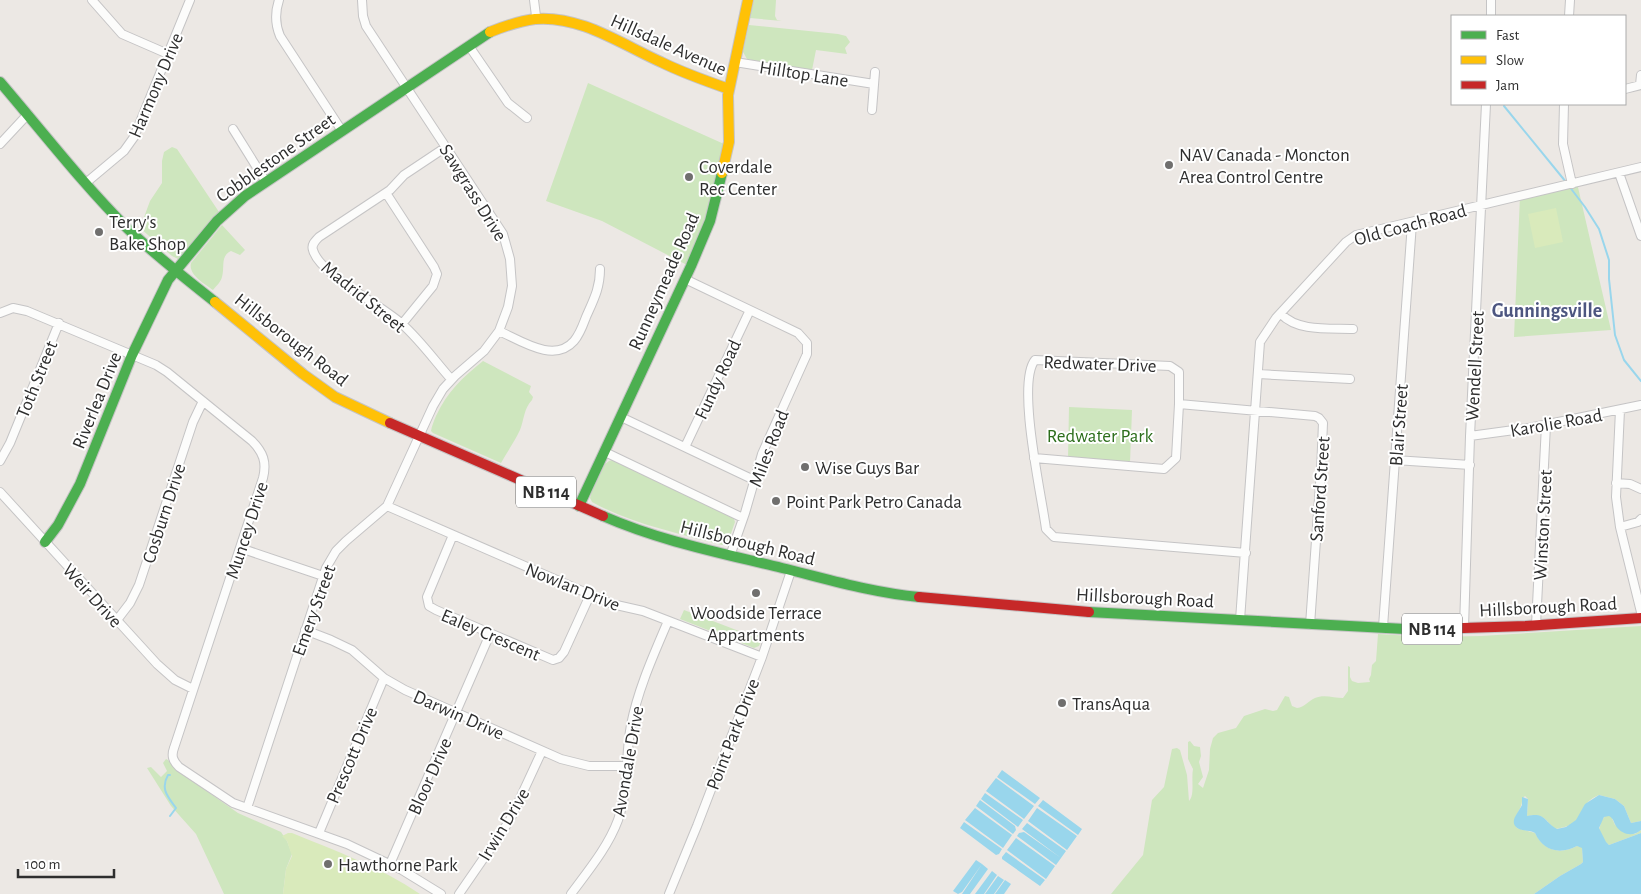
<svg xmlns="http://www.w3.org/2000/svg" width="1641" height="894" font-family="'Alegreya Sans',sans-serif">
<rect width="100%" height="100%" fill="#ece8e4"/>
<path fill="#cee6be" d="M754,0H776L775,16L777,20L782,21L750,18Z
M749,25L838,34L846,36L850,42L845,48L847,54L816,50L812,70L752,60L747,59L743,52Z
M588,83L724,144L706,216L687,265L602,221L546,201Z
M172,147L177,149L219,212L181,258L178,259L172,256L140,228L150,201L162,183V161L164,152Z
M1577,183L1611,330L1514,337L1520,196Z
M222,225L245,250L240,255L231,251C220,256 225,267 222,277C221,282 216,286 213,290C205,284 188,275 191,263Z
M483,361L531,386L529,392L533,397L532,400C524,408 524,420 520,430C515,441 507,452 501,463L433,433L431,431C432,425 434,421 436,416C447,392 463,377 483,361Z
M1069,407L1132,410L1130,463L1068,459Z
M612,460L627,465L733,516L735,522L728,542L722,545C678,533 632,524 592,502L590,498L591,494L605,464L609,461Z
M684,610L752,636L754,631L764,634L759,646L754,648L680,619Z
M1641,626V821L1631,823L1624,806L1615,799L1599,795C1584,801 1586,808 1578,819C1573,825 1563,828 1555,829C1544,819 1544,813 1527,816L1528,799L1525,796L1522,799C1523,809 1513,815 1515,825L1517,828L1535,833C1544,851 1560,855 1577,846L1582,847L1583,862L1581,864L1560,876L1534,894H1111L1143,855L1152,800L1164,787L1172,749L1177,748L1180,750L1187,775L1189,801C1195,795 1191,779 1193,769L1188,759V742L1190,741L1194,746L1200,747L1201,756L1199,762L1203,777L1198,784L1203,788L1209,770L1210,749L1213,738L1218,733L1236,728L1244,716L1265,709L1273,711L1277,710L1285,696L1289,697L1292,706L1297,708C1305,707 1308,701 1315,698C1324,694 1334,698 1343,698L1348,691V666L1350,667V677L1352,681L1358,683L1370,682L1369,679L1371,675L1372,665L1376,661L1378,634L1429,637L1481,636Z
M166,759L168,760L175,769L238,813L281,832L287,841L292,854L286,869L283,894H224L196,834L171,806L147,768L151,767L161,777L167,771L163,763Z
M1605,816H1611L1615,825L1635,834L1641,830V833L1609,845L1605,842L1599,830L1601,822Z"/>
<path fill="#d9eabb" d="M1556,208L1563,242L1535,248L1528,214Z
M288,833H292C336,851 380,867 420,894H283L286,869L292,856L287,841L282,836Z"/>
<path fill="#99d6ec" d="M1002,770L1040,798L1035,804L997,777Z
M996,778L1034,806L1024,819L986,791Z
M985,793L1023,820L1018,827L981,799Z
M1599,795L1615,799L1624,806L1631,823L1641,821V830C1633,837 1622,835 1616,826C1613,821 1614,819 1609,816L1604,817L1599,828L1606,842L1609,845L1641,833V894H1534L1560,876L1581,864L1583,862L1582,848L1577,846C1560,855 1543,851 1535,833C1530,830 1524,831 1519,829C1507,823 1519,812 1522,805C1522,804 1522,798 1522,797L1528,799L1527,816C1546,812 1543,821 1557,829L1566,827L1576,820L1585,804Z
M980,800L1015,826L1016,830L1013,834L976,806Z
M1043,800L1082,829L1078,835L1038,806Z
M975,808L1012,835L1003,848L965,820Z
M1037,808L1077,836L1067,850L1028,821Z
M964,822L1002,849L999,854L996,855L960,828Z
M1027,823L1066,851L1061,858L1022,829Z
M1024,832L1061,858L1056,865L1017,836L1019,833Z
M1016,838L1055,866L1046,879L1007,850Z
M1006,852L1045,880L1040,886L1002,859V857Z
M976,860L982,864L962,892L958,894L953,891Z
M982,864L988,869L970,894H962Z
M992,871L997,875L984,894H975Z
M998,876L1004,880L994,894H985Z
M1005,880L1011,884L1004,894H995Z"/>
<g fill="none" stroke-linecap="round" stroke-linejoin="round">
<path stroke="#99d6ec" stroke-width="2" d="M1504,106L1566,182
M1569,186L1585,207L1599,229L1609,260V279L1615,335L1624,360L1641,381
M170,816L176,808C168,797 160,789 168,775H170"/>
<defs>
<path id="street" d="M92,0L122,34L168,54
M279,0C275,12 275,24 280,36L342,131
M534,0L536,16
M1491,16V0
M1569,16L1570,0
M469,46L508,103L527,118
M735,62L874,84
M1640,85L1641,75
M1625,89L1641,85
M1564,104L1563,144L1572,184
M872,110L875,72
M233,129L266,182
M0,144L28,114
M446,147L404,175L390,190L319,237C315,241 311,245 313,250C319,274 383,306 402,324C420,340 435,361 451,379
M1619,173L1641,236
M87,182L124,151L134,137L190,0
M386,193L434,267L437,274L433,286L402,324
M685,279L798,333L807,343V354L762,454L745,513L730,556
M0,313L13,308L27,311L156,365L167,372L252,441C263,452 267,462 263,478L174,748C171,756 173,761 179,767L233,803L347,844L402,870L441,894
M1281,314C1298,332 1330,328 1353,329
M499,331C520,340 554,364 574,341C580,334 583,325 586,317C594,299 600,288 600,269
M1258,374L1350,379
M1179,404L1315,416L1319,418L1323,423L1321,470L1310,625
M1620,410L1616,497L1620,527L1641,612
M621,417L754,480
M1470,436L1529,428L1641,405
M685,447L750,310
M605,452L743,518
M1034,458L1164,469L1176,458L1179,404V372L1170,366L1035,360C1016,383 1042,497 1046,529L1054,537L1246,553
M1395,460L1470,465
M0,461L10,443L59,323
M1616,483L1630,484L1641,489
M0,492L157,664L175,680L193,689
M387,506L612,604L643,611L762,657
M1620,527L1638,522L1641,519
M453,535L427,597L429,606L436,610L553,660L559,658L564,652L590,595
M240,548L323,576
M117,620L130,603L139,585L193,422L203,401
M1240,620L1260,342L1276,318L1346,242L1356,235L1641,167
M1536,625L1546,425
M1383,627L1412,223
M1464,628L1470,436L1486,104
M305,630L331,640L352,650L384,678L405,690L561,759L589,766H626
M247,808L326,568L336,551L346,541L387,506L433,406L443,389L455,376L484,351L499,331L508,307L512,286L510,259L503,234L366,26L363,16L362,0
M319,833L384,678
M390,864L490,634
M459,894L510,820L542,751
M571,894C588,871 608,847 618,820C629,790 625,756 631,725C638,689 654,654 668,621
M669,894L697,826L762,657L791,571"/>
<path id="fast" d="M0,82C42,131 82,183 128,229C155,255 185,278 215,302
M579,506L691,266L710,221L722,173
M603,516C660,541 721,553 782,568C827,579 873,593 919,597
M45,542L58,525L80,484L132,355L168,280L217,221L245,196L490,32
M1089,612L1405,629L1463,628"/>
<path id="slow" d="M490,32C505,26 519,21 535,19C580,15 621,44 661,62C683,73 706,81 729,89
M722,173L729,142L728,95L748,0
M215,302L303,374L335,397L390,423"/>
<path id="jam" d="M390,423L603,516
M919,597L1089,612
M1463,628L1526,626L1641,618"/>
</defs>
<use href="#street" stroke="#c5c4c5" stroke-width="10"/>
<use href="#fast" stroke="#c5c4c5" stroke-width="12"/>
<use href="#slow" stroke="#c5c4c5" stroke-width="12"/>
<use href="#jam" stroke="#c5c4c5" stroke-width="12"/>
<use href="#street" stroke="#fcfcfb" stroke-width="8"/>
<use href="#fast" stroke="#4caf50" stroke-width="10"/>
<use href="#slow" stroke="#ffc107" stroke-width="10"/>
<use href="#jam" stroke="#c62828" stroke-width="10"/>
</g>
<g fill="#706f6e" stroke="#fff" stroke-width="2">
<circle cx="1169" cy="165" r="5"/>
<circle cx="689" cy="177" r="5"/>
<circle cx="99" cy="232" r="5"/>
<circle cx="805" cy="467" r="5"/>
<circle cx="776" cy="501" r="5"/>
<circle cx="756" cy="593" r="5"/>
<circle cx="1062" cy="703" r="5"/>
<circle cx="328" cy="864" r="5"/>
</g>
<g text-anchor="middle" stroke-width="4" stroke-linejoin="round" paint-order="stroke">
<g fill="#fff" stroke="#6d6d6d" stroke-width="1">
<rect x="516" y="476.5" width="60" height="31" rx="4"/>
<rect x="1402" y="613.5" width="60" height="31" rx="4"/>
</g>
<g font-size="18" font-weight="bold" fill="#2e2e2e">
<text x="546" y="498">NB 114</text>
<text x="1432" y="635">NB 114</text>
</g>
<g font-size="19" fill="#2e2e2e" stroke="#fff">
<text transform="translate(669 44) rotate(24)" y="7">Hillsdale Avenue</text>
<text transform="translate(804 73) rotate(9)" y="7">Hilltop Lane</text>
<text transform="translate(155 85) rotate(-67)" y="7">Harmony Drive</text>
<text transform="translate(275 157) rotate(-35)" y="7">Cobblestone Street</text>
<text transform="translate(474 192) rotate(58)" y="7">Sawgrass Drive</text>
<text transform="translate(1410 224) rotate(-15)" y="7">Old Coach Road</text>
<text transform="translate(663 281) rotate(-66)" y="7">Runneymeade Road</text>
<text transform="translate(364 296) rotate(39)" y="7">Madrid Street</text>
<text transform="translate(292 339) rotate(38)" y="7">Hillsborough Road</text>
<text transform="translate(1100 363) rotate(2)" y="7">Redwater Drive</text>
<text transform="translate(1474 366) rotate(-87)" y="7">Wendell Street</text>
<text transform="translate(36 379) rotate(-68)" y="7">Toth Street</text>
<text transform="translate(717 379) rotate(-65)" y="7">Fundy Road</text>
<text transform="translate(96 400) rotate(-68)" y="7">Riverlea Drive</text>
<text transform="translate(1556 422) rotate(-10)" y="7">Karolie Road</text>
<text transform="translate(1398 425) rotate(-86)" y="7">Blair Street</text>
<text transform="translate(768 448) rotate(-69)" y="7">Miles Road</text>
<text transform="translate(1319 489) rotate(-86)" y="7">Sanford Street</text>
<text transform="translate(163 513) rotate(-72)" y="7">Cosburn Drive</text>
<text transform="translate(1542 525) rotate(-87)" y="7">Winston Street</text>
<text transform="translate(246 530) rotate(-72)" y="7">Muncey Drive</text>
<text transform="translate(748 542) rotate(14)" y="7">Hillsborough Road</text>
<text transform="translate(573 586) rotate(22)" y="7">Nowlan Drive</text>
<text transform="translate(93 595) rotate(48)" y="7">Weir Drive</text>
<text transform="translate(1145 597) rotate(3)" y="7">Hillsborough Road</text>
<text transform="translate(1548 606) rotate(-3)" y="7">Hillsborough Road</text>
<text transform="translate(313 610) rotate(-70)" y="7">Emery Street</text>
<text transform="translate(491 634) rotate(23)" y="7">Ealey Crescent</text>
<text transform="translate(459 714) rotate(24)" y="7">Darwin Drive</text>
<text transform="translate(732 734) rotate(-69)" y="7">Point Park Drive</text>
<text transform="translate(351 755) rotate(-67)" y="7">Prescott Drive</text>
<text transform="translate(627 761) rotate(-80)" y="7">Avondale Drive</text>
<text transform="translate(429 776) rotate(-66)" y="7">Bloor Drive</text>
<text transform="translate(503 824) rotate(-59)" y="7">Irwin Drive</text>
</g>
<g font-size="19" fill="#2e2e2e" stroke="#fff" text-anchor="start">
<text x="1179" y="161">NAV Canada - Moncton<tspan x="1179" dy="22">Area Control Centre</tspan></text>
<text x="699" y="173">Coverdale<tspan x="699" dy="22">Rec Center</tspan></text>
<text x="109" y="228">Terry's<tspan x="109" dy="22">Bake Shop</tspan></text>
<text x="815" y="474">Wise Guys Bar</text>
<text x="786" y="508">Point Park Petro Canada</text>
<text x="756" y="619" text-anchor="middle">Woodside Terrace<tspan x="756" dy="22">Appartments</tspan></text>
<text x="1072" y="710">TransAqua</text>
<text x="338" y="871">Hawthorne Park</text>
</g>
<g font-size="19" fill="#2c6e1b" stroke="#fff">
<text x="1100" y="442">Redwater Park</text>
</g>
<g font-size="20" font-weight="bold" fill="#4d5680" stroke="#fff">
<text x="1547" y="317">Gunningsville</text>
</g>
</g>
<rect x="1451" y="15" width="175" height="90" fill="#ffffff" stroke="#ababab"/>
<rect x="1461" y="31" width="25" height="8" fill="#4caf50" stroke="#ababab"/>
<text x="1496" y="40" font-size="15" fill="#2e2e2e">Fast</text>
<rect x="1461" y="56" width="25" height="8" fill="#ffc107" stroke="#ababab"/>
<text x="1496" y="65" font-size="15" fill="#2e2e2e">Slow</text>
<rect x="1461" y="81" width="25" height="8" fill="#c62828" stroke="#ababab"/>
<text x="1496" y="90" font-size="15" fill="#2e2e2e">Jam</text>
<path d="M18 869v8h96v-8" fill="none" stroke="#2e2e2e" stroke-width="2.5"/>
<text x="25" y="869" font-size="15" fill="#2e2e2e" stroke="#ffffff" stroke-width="4" paint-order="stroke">100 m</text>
</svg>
